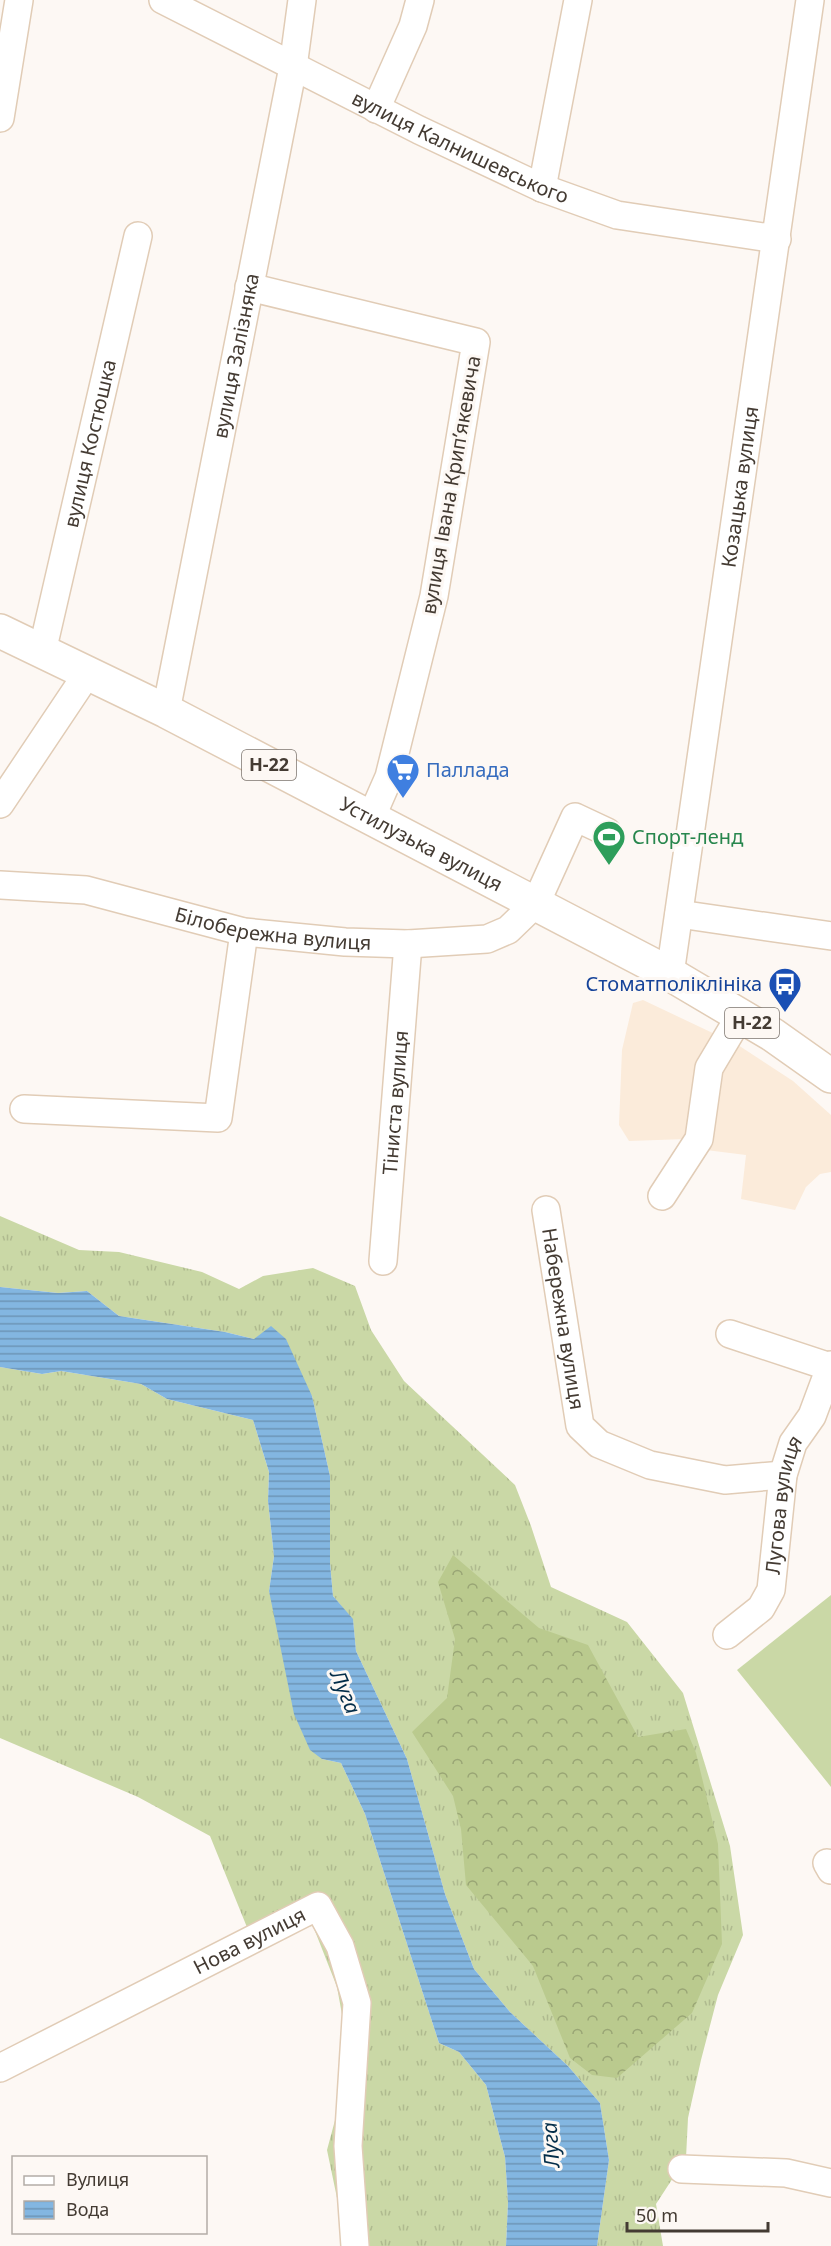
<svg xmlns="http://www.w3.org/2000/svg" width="831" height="2246" font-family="'Noto Sans',sans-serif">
<defs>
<pattern id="grass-tufts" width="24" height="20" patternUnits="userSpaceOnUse" patternTransform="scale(1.5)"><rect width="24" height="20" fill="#cad8a6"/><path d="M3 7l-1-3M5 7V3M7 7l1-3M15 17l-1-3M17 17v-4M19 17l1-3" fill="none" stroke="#afba8f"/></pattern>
<pattern id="forest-crowns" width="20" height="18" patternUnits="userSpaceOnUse" patternTransform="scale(1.5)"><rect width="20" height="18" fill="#baca8e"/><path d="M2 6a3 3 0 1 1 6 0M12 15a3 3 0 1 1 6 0" fill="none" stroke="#99a575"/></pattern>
<pattern id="water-rules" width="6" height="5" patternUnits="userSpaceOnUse" patternTransform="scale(1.5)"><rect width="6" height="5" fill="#83b6e1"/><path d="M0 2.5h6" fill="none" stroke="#6d95b7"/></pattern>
</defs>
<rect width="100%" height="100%" fill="#fdf8f4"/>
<path fill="#fbebda" d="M643,1000L738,1045L793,1081L831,1115V1172L820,1174L806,1187L795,1210L741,1199L746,1155L706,1150L686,1139L629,1141L619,1125L622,1050L633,1003Z"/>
<path fill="url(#grass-tufts)" d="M0,1216L79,1250L119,1252L202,1272L239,1289L263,1276L313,1268L355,1286L371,1330L404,1381L515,1485L531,1526L551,1587L627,1622L683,1693L730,1846L743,1935L718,1995L701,2060L688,2118L686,2158L656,2204L663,2246H597L609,2160L600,2103L568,2066L510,2012L474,1969L445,1894L407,1759L356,1651L353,1620L333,1596L330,1563V1476L312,1396L254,1339L225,1332L119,1316L87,1291L58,1293L0,1287Z
M0,1367L42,1374L61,1371L141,1384L167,1399L253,1420L269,1472L268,1501L274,1556L269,1591L322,1759L341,1763L365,1814L439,2043L459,2052L486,2085L505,2157L508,2202L506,2246H347L327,2150L338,2109L345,2031L337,1987L313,1926L295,1928L255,1947L210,1836L138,1797L0,1738Z"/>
<path fill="url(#forest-crowns)" d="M453,1555L539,1628L588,1645L638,1737L686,1729L696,1753L718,1844L722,1944L692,2013L617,2078L592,2075L570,2058L533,1966L466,1885L461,1829L453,1796L412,1732L447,1698L455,1639L438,1582Z"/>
<path fill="#cad8a6" d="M831,1595V1787L737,1670Z"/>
<path fill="url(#water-rules)" d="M0,1287L58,1293L87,1291L119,1316L225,1332L254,1339L271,1326L286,1339L312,1396L330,1476V1563L333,1596L353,1619L356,1651L407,1759L445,1894L474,1969L510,2012L568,2066L600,2103L609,2160L597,2246H506L508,2202L505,2157L486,2085L459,2052L439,2043L365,1814L341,1763L322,1759L310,1750L294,1714L269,1591L274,1556L268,1501L269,1472L253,1420L167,1399L141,1384L61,1371L42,1374L0,1367Z"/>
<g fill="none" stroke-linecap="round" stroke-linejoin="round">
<defs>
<g id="minor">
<path id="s1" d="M163,0L419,130L542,188L617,215L777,239"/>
<path d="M376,109L413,26L420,0"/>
<path d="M0,118L19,0"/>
<path d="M542,188L578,0"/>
<path d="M249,287L476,342L434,596L389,777L371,818"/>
<path id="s2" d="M42,652L138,236"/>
<path id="s3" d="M166,711L293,67L302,0"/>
<path d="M0,804L87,674"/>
<path id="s4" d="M0,885L86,890L244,932L345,942L408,944L487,939L508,930L536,903L575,817L607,832"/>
<path d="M679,914L831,936"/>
<path id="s5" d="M670,974L810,0"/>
<path d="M24,1109L218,1118L244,932"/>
<path d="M662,1196L699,1139L709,1068L740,1016"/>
<path id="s6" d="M546,1210L580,1426L599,1444L650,1465L725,1480L783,1475"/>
<path id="s7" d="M383,1261L408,944"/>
<path d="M730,1334L830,1367"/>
<path id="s8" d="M727,1635L761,1608L771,1590L783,1475L793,1443L812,1416L831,1365"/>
<path d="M827,1863L831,1870"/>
<path id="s9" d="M0,2068L318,1906L340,1946L357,2003L348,2146L355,2246"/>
<path d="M682,2169L786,2173L831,2183"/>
</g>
<g id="major">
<path id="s10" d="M0,631L166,711L670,974L773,1035L831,1076"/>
</g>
</defs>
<use href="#minor" stroke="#e1ccb6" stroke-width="30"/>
<use href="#major" stroke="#e1ccb6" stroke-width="36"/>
<use href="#minor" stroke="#fff" stroke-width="27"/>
<use href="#major" stroke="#fff" stroke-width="33"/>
</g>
<defs>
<symbol id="supermarket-pin" viewBox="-11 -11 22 30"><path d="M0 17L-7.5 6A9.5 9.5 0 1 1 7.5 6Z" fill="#3f7fe0" stroke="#fdf8f4"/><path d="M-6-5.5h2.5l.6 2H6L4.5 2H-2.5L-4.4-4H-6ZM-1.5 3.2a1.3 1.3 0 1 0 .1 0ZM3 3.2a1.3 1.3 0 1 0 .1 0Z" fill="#fff"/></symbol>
<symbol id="stadium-pin" viewBox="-11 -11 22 30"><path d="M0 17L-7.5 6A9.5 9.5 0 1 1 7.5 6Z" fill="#2e9e5b" stroke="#fdf8f4"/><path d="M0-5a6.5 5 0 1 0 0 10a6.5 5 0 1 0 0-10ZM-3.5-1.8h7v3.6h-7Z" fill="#fff"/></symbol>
<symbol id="bus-pin" viewBox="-11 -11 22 30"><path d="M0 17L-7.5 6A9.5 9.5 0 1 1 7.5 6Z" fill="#1a4fb4" stroke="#fdf8f4"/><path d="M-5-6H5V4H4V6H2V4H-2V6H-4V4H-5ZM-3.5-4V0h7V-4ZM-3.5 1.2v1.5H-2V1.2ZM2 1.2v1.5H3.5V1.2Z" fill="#fff"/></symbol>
</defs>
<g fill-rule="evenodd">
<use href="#supermarket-pin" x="384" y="751" width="38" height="52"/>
<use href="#stadium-pin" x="590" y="818" width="38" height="52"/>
<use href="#bus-pin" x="766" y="965" width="38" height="52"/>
</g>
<g text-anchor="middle" stroke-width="6" stroke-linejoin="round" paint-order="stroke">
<g fill="#fdf8f4" stroke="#7c746d" stroke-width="1.5">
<rect x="242" y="750" width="54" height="30" rx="4.5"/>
<rect x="725" y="1008" width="54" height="30" rx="4.5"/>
</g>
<g font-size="18" font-weight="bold" fill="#443b33">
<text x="269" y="771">Н-22</text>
<text x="752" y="1029">Н-22</text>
</g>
<g font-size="20" fill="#443b33" stroke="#fdf8f4">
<text dy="7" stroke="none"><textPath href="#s1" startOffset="332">вулиця Калнишевського</textPath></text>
<text dy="7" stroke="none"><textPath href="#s3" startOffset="362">вулиця Залізняка</textPath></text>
<text dy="7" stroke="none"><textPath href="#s2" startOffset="214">вулиця Костюшка</textPath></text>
<text transform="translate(451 485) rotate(-80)" y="7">вулиця Івана Крипʼякевича</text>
<text dy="7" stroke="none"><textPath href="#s5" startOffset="492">Козацька вулиця</textPath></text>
<text dy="7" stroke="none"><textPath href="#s10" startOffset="472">Устилузька вулиця</textPath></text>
<text dy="7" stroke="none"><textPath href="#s4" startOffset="278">Білобережна вулиця</textPath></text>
<text dy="7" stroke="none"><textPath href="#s7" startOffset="159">Тіниста вулиця</textPath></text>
<text dy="7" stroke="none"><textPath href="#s6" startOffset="110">Набережна вулиця</textPath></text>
<text dy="7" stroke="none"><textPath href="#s8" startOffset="150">Лугова вулиця</textPath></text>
<text dy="7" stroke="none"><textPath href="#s9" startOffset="280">Нова вулиця</textPath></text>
</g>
<g font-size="20" fill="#366cbe" stroke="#fdf8f4" text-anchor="start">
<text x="426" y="777">Паллада</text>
</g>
<g font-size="20" fill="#27864d" stroke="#fdf8f4" text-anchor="start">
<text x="632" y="844">Спорт-ленд</text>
</g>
<g font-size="20" fill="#164399" stroke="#fdf8f4" text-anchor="end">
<text x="762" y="991">Стоматполіклініка</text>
</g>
<g font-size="21" font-style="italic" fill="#032d49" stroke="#fdf8f4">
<text transform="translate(345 1692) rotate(67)" y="7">Луга</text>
<text transform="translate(551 2145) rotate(-94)" y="7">Луга</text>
</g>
</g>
<rect x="12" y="2156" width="195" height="78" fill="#fdf8f4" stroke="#b3aca7" stroke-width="1.5"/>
<rect x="24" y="2176" width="30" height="9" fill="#ffffff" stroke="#b3aca7" stroke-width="1.5"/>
<text x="66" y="2186" font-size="18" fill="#443b33">Вулиця</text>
<rect x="24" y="2201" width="30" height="18" fill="url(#water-rules)" stroke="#b3aca7" stroke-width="1.5"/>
<text x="66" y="2216" font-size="18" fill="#443b33">Вода</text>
<path d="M627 2222v9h141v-9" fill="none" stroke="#443b33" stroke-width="3"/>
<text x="636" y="2222" font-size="18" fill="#443b33" stroke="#fdf8f4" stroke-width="4.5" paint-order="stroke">50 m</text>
</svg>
